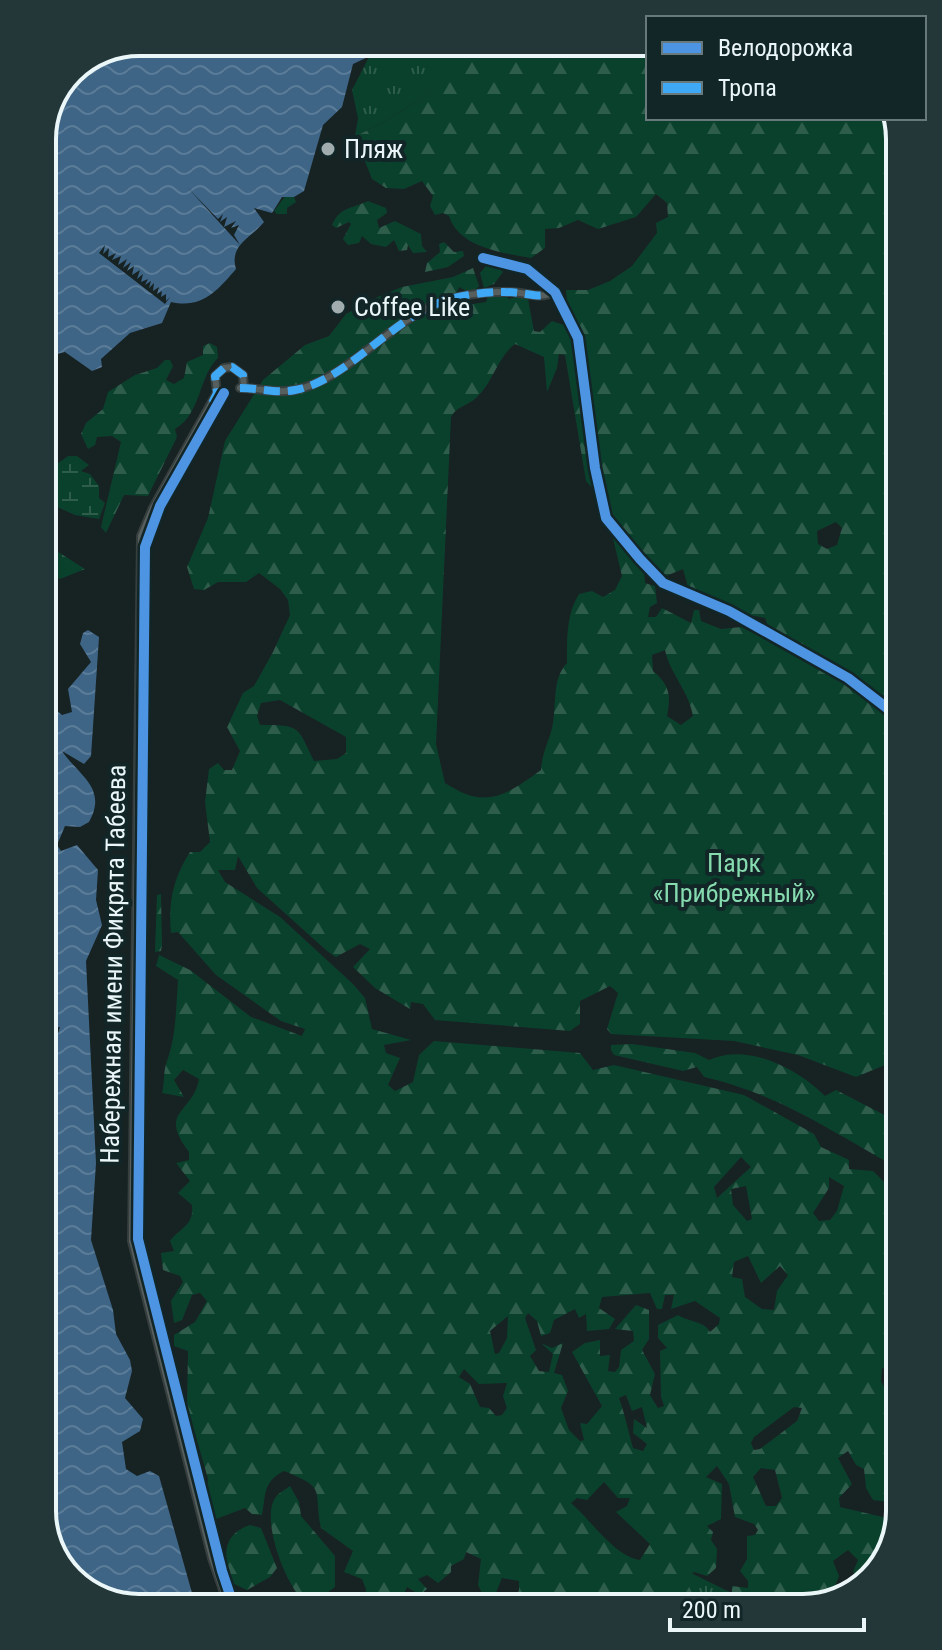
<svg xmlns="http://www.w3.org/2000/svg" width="942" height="1650" font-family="'Roboto Condensed',sans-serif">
<defs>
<pattern id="grass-tufts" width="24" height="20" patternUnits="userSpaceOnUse" patternTransform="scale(2)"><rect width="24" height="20" fill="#0a412c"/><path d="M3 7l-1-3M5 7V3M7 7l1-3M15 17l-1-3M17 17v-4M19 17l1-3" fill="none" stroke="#2e5d4b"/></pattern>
<pattern id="forest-firs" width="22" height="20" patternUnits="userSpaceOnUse" patternTransform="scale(2)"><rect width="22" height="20" fill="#0a412c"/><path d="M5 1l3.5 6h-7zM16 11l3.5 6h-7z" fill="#2e5d4b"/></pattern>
<pattern id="wetland-marsh" width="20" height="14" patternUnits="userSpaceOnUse" patternTransform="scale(2)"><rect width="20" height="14" fill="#0a412c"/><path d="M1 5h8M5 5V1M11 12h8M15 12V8" fill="none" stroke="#2e5d4b"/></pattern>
<pattern id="water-waves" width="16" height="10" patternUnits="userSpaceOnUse" patternTransform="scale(2)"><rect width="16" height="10" fill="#3e6586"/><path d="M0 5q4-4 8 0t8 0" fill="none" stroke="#5a7c98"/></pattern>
</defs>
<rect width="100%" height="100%" fill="#172223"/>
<path fill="url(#grass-tufts)" d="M400,42H443L442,49L462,50L464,60C438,88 390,122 355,136L358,118L352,90L371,53Z
M286,195L294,197L296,202L287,208V214H277L274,211Z
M689,1572L748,1601L656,1602C662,1582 667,1575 689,1572Z"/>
<path fill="url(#forest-firs)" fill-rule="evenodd" d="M443,42H648V118H893L896,711L850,675L769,629L765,618L738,613L688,587L683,569L666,576L639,554L608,518L604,501L586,481L565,355L559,354L557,368L547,392L544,357L515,344C498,356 493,383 476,398C467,406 457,406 451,417L436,744L445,783C486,810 505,796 541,770C542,755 547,745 551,732C558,709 550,681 567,663C567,639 566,615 579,594L592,591L603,597L615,590L622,576L611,530L644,569L645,583L655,586L657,603L650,607L648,617H656L662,608L691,623L694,610H699L701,621L721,629L741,627L795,654L857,691L896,724L897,1060L856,1077L798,1055L734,1041L611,1034L607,1029L618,993L610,986L580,1001V1024L570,1031L435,1020L423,1004L411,1002L410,1009L375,988L353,967L370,949L360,944L336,957L327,951L257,888L238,856L235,870H218L225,882L280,917L353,984L365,998L372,1029L411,1040L384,1045L386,1053L400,1058L388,1085L395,1091L413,1082L419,1055L434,1041L580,1053L593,1070L614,1065L744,1095L814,1134L821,1147L849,1160V1169L873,1171L898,1196L899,1392L890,1370L882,1368L881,1381L891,1400L895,1422L899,1420C900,1468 912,1542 871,1576L867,1574L859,1579L853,1572L858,1560L848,1550L833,1561L839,1576L829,1601H744L732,1595V1586L748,1588V1581L740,1571L747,1559V1536L755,1535L758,1530L754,1524L735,1517L729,1484L717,1466L706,1477L722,1484L721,1519L707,1526L713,1532L711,1540L717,1549L716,1568L707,1576L694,1572L686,1580L692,1593L690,1599L681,1602L670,1578L662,1602L512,1604L519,1590V1581L502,1578L495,1595H483L478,1585L481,1559L466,1552L464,1559L451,1566V1572L438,1583L427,1575L418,1579L427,1589L420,1595L407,1587L399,1605L322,1606L330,1600L358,1604L365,1598L366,1589L362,1579L344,1572L353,1551L321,1528C313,1488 328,1489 284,1471C262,1482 266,1496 262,1515L252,1514L245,1508L216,1519L212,1517L206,1494L208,1479L187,1405L188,1351L174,1346V1335L195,1322L207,1301L200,1293L192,1295L182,1320L174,1323L171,1301L183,1282L180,1276L163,1270L161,1253L174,1251L170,1241C181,1227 194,1226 192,1205L178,1193L190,1181L176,1163L189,1160V1152C157,1110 193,1114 199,1079L183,1070L174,1080L184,1097L162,1093C165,1082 163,1071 167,1061C176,1036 176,1010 178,980L156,966L159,955L190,970L251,1017L302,1036L305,1029L281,1021L216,975L178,932L171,933C168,903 173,878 190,852H200L210,842L205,802L209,769L218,763L224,770H232L240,751L227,727L243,693L254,686L273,652L290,615L288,600L280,589L259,573L246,582H218L204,590L194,589L187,567L208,518L225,441L263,380L305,345L329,336L346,314L373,299L402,287L453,277L473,268L479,286L472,294L459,287L454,300L459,306L486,302L490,291L497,288L509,299L519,296L528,299L534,331L540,332L552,321L567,326L572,322L568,313L566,290H588L610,281L632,266L657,233L656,223L668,217L667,203L656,194L636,217L598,229L578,220L559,228L545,229V248L531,258C504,253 459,248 449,216L443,213L435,215L430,206L433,196L422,181L404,189L386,188L372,179L355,136C390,122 438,88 464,59L462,50L449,53L442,49ZM836,522L842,528L837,545L827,549L818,544L817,531ZM665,650C670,674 689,691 693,716L681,725L667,716C671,696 670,685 653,671L652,655ZM280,700L346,737V753L337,759L314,761C297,726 301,725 260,725L257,716L261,703ZM741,1157L751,1167L717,1198L714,1187ZM829,1177L844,1186L837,1211L830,1220L819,1221L813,1213L829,1188ZM746,1186L752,1219L747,1221L733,1205L731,1189ZM748,1256L761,1283L780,1266L788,1275L777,1291L774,1310L762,1309L745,1297L742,1279L732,1277L734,1262ZM650,1293L657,1309H662L665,1295H674L671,1309L695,1301L720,1318L719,1324L710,1332C705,1321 688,1322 678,1315L658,1325V1338L667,1348L660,1351L661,1397L664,1406L658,1408L650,1395L655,1374L642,1350L649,1339V1310L636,1305L615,1329L633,1331L634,1341L621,1350L619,1367L615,1372L608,1371L610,1355L600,1356V1340L585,1343L572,1352L602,1406L587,1424L580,1423L584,1440L580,1441L569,1430L561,1408L568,1391L562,1375L554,1373L563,1343L552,1348L541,1343L553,1354L549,1372L539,1371L530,1356L536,1350L525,1318L528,1313L537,1321L541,1336L550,1333L554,1320L575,1309L579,1318L586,1314L587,1331L609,1329L615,1319L599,1308L602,1297ZM508,1316L507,1338L499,1353L495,1354L490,1331ZM464,1369L479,1384L507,1383L503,1396L507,1408L502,1415L496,1416L489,1408L480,1407L470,1384L459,1377ZM626,1395L632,1411L642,1407L647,1428L634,1419L633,1433L647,1444L643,1451L633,1448C628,1430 625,1415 619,1398ZM794,1407L802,1408L797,1421L760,1449L754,1450L751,1443L754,1437ZM848,1451L856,1465L864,1469L866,1488L873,1500L888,1502L894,1512L891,1519L840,1507L839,1498L852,1484L838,1458ZM761,1468L775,1470L782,1498L776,1506H766L753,1477ZM604,1482L618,1498H630L627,1506L616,1512L650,1544L640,1560C615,1557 591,1520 571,1503L577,1498L587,1500Z
M368,201L386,208L387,213L377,220L379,228L395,221L421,234L422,246L427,252L413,253L408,245L407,250L399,251L394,240L386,247L371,244L362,236L359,243L348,245L343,239L351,224L349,222L336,228L332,225C340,207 351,209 368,201Z
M444,242L454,252L463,251L464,256L448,267L425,272L427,263L440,252L439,244Z
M486,266L498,267L503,272L494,284L484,288L480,273Z
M210,343L217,347L218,358C198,377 202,413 175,429L177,437L148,496L124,495L106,533L101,527L121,442L112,436L97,437L95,445L88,449L81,434L86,423L103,409L108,392L135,375L157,368L165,360H170L173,366L166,380L174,384L184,378L187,362L203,355V346Z
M161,894L162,945L161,951L155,952L157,895Z
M632,1044L695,1053L709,1060C747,1042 798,1069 825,1096L836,1090L898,1122V1168C830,1131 781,1095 704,1077L697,1067L683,1071L614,1055L611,1050V1045Z
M290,1486L299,1502L301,1516L335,1556V1587L309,1606C288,1593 260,1521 275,1498C277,1494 286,1489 290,1486Z
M250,1525L261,1528L277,1568L270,1577L247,1590L232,1583C224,1559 220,1535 250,1525Z"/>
<path fill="url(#wetland-marsh)" d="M68,456H77L89,465L81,471L90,474L99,486V498L105,503L99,519L75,515L44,501V486L54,484L57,464Z
M44,534L55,550L85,569L60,579C42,570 44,552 44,534Z"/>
<path fill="url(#water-waves)" d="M139,42H400L353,64L342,107L323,125L304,191L294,197H282L272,213L254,208L264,222C250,239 229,245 236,269C217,291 202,309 171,302L162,323L130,333L101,359L102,367L92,371L65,352L49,356L43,364L42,133L71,70Z
M88,630L99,637L91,756L84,764L62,751C79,776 108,788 89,822L80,827L65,826L57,845L61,851L77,845L98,870L96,900L102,925L86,961L96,1163L91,1240L113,1310L116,1334L130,1360L132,1371L125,1398L143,1419L140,1431L122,1442L126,1469L137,1476L150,1471L159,1476L196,1607L132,1608L85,1591L50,1549L47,1080L57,1057L56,1040L60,1027L53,1028L47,1021V996L55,991L47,987L45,756L54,745L45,711L51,706L62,715L72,712L68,689L91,662L80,644L83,633Z"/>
<path fill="#172223" d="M187,187L218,219L223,214L220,222L227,217L224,227L236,221L231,228L239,225L234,235L240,245Z
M105,245L103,254L109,248L108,257L116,253L112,260L121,256L118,265L127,259L123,268L131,262L127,271L134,266L132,275L140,270L137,279L143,274L141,282L148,279L145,285L151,281L149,288L154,283L153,291L159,287L157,294L162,291L161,297L166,294V301L170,297L165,304L99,253Z"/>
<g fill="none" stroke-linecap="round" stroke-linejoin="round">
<defs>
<path id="street" d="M483,258L527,269L555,292L578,338L595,468L606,518L640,559L663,583L729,611L848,678L896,715
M240,388C259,388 277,394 295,390C345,381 390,321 441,302C462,294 498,290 520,293C535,295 540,298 555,292
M229,1607L212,1558L132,1241L141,536L153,508L217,393L215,376L224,368L232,367L243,375L244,388"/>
</defs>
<use href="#street" stroke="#363e3e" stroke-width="10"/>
<use href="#street" stroke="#565e5e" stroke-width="6"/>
<path stroke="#3fa9f5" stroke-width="8" stroke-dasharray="16 8" stroke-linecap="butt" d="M240,388C259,388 277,394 295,390C345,381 390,321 441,302C462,294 498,290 520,293C535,295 540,298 555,292
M212,403L217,393L215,376L224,368L232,367L243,375L244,388"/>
<defs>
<path id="cycleway" d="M483,258L527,269L555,292L578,338L595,468L606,518L640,559L663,583L729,611L848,678L896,715
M224,393L160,506L145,547L138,1239L222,1571L234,1607"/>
</defs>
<use href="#cycleway" stroke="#122628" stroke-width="15"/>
<use href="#cycleway" stroke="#4d94e3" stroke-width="10"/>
</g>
<g fill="#a0acad" stroke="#122628" stroke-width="3">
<circle cx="328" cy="149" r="8"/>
<circle cx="338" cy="307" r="8"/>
</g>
<g text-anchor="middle" stroke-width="8" stroke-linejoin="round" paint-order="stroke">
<g font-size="26" fill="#eaf6f7" stroke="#122628" text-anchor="start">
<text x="344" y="158">Пляж</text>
<text x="354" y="316">Coffee Like</text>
</g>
<g font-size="26" fill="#86dbaf" stroke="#122628">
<text x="734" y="872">Парк<tspan x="734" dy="30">«Прибрежный»</tspan></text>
</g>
<g font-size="26" fill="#eaf6f7" stroke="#122628">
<text transform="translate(113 964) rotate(-89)" y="9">Набережная имени Фикрята Табеева</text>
</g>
</g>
<path d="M0 0H942V1650H0ZM139 56H803A83 83 0 0 1 886 139V1511A83 83 0 0 1 803 1594H139A83 83 0 0 1 56 1511V139A83 83 0 0 1 139 56Z" fill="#233739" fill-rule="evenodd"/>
<path fill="none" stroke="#eaf6f7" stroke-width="4" d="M139 56H803A83 83 0 0 1 886 139V1511A83 83 0 0 1 803 1594H139A83 83 0 0 1 56 1511V139A83 83 0 0 1 139 56Z"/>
<rect x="646" y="16" width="280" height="104" fill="#122628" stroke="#68797b" stroke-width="2"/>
<rect x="662" y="42" width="40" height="12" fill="#4d94e3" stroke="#68797b" stroke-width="2"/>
<text x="718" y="56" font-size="24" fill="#eaf6f7">Велодорожка</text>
<rect x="662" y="82" width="40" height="12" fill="#3fa9f5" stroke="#68797b" stroke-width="2"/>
<text x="718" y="96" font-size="24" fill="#eaf6f7">Тропа</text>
<path d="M670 1618v12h194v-12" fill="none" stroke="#eaf6f7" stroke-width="4"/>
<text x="682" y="1618" font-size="24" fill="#eaf6f7" stroke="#122628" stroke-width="6" paint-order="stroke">200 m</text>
</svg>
